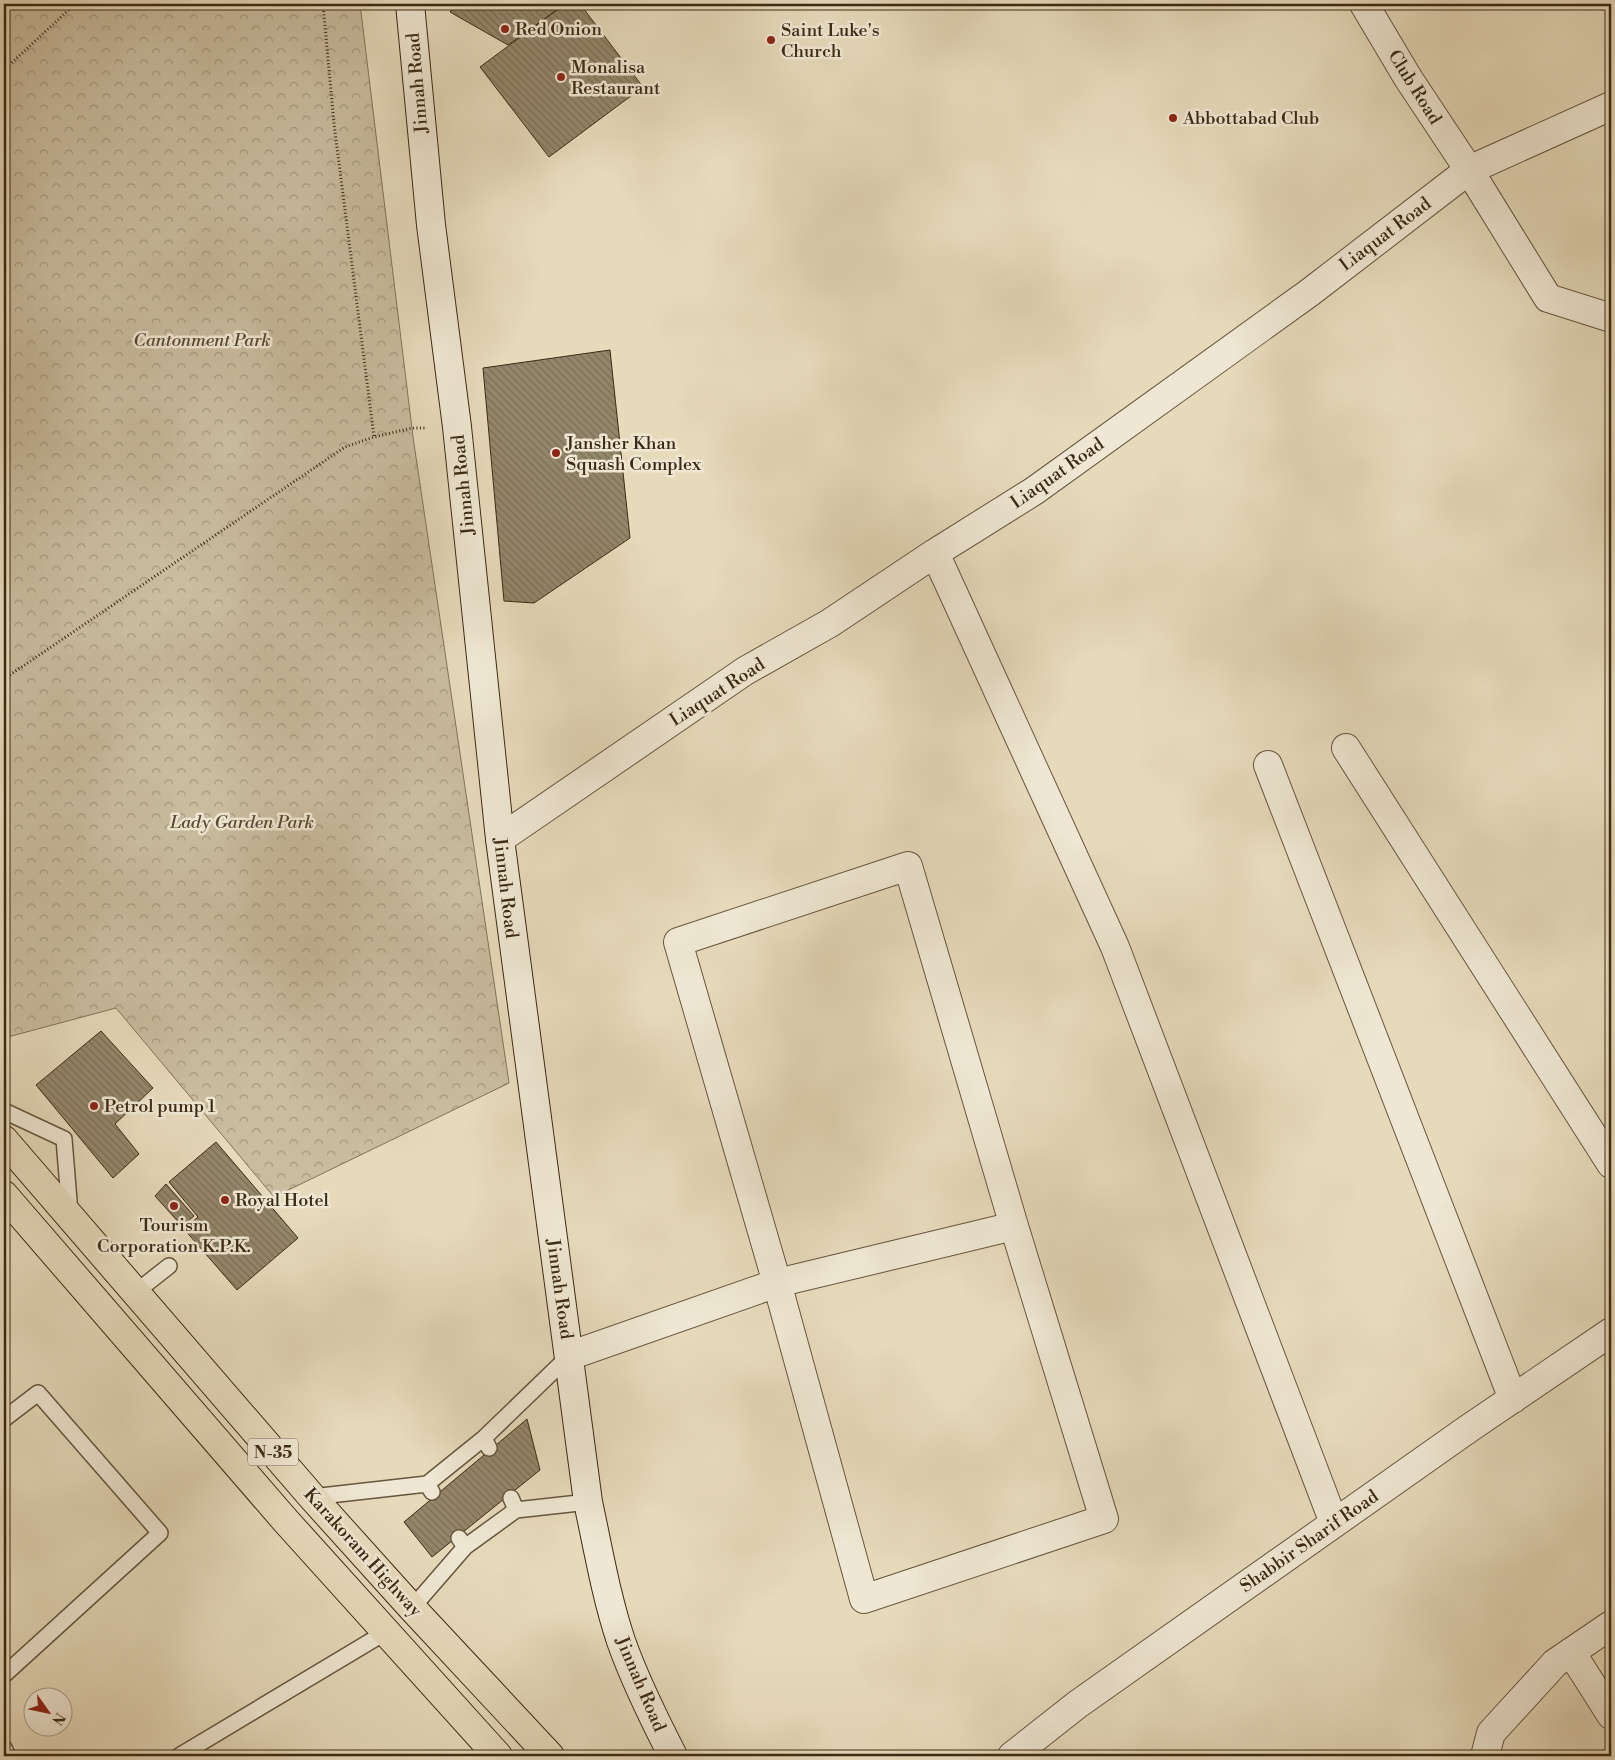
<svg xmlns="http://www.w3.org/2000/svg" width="1615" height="1760" font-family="'Libre Bodoni',serif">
<defs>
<pattern id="forest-crowns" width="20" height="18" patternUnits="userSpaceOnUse" patternTransform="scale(1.25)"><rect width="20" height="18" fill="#c9bc9f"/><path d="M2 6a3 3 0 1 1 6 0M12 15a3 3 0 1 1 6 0" fill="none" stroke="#a49980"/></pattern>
<pattern id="building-back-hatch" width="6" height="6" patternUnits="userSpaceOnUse" patternTransform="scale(1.25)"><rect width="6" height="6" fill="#94866b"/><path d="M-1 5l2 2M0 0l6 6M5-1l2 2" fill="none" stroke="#7a6e57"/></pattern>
</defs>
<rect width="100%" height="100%" fill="#e6dabb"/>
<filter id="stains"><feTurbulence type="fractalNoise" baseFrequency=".004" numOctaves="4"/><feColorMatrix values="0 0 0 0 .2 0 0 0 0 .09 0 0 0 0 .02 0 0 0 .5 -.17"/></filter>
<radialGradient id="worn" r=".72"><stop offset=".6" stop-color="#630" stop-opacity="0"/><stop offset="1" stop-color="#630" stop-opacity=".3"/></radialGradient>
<path fill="url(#forest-crowns)" stroke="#82735a" d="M4,4H360L413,437L509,1083L274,1197L116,1008L4,1038Z"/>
<path fill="url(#building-back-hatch)" stroke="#3c2a14" d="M457,4H565L508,45L450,12Z
M565,4H580L643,87L549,157L480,67Z
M610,350L630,538L534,603L504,601L483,368Z
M101,1031L153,1088L115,1124L139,1154L113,1178L36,1085Z
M216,1142L298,1238L237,1290L184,1229L198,1217L169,1182Z
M166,1184L194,1216L182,1226L155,1196Z
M527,1419L540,1470L432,1557L404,1522Z"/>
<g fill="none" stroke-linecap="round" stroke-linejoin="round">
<defs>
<path id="service" d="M4,1111L64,1139L70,1213
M136,1292L169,1266
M4,1419L38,1393L160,1533L4,1675
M484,1438L569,1356
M432,1492L427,1484L484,1438L489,1448
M312,1497L427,1484
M516,1510L588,1502
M459,1538L465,1547L516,1510L511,1498
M412,1608L465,1547
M4,1748L8,1756
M179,1756L386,1632"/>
<path id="minor" d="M1364,4L1408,78L1469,170L1548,298L1611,318
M935,553L1115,947L1334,1523
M1346,748L1611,1164
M1268,765L1513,1399
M500,839L745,671L830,623L935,553L1034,491L1309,293L1469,170L1611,106
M908,866L1014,1226L1104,1519L864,1599L777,1283L678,942Z
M569,1356L777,1283L1014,1226
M1571,1652L1611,1715
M1012,1756L1078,1704L1468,1429L1611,1332
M1485,1756L1491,1733L1555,1663L1611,1625"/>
<path id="secondary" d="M410,4L431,225L457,427L500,839L588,1502C598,1548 606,1596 621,1641C635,1681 654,1719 673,1756"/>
<path id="trunk" d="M4,1140L312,1497L412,1608L550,1756
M4,1195L285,1520L498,1756"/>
</defs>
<use href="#service" stroke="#66563e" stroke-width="18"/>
<use href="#minor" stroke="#66563e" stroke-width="30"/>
<use href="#secondary" stroke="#3c2a14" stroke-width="30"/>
<use href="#trunk" stroke="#3c2a14" stroke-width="30"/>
<path stroke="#3c2a14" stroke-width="3" stroke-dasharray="1 2.5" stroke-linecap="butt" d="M323,4L334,124L374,437L412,428H427
M4,70L75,4
M4,679L345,447L374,437"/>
<use href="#service" stroke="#efe7d3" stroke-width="15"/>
<use href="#minor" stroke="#efe7d3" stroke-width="28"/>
<use href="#secondary" stroke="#efe7d3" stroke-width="28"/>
<use href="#trunk" stroke="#e6dabb" stroke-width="28"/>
</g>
<g fill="#8f2418" stroke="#efe7d3" stroke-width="2">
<circle cx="505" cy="29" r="5"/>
<circle cx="771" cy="40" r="5"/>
<circle cx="561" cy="77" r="5"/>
<circle cx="1173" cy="118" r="5"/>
<circle cx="556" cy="453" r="5"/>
<circle cx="94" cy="1106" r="5"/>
<circle cx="225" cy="1200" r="5"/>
<circle cx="174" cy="1206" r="5"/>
</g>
<g text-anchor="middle" stroke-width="5" stroke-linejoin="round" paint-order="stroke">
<rect fill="#efe7d3" stroke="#72634d" stroke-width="1" x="248" y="1438.5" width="50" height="27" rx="4"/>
<g font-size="16" font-weight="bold" fill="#3c2a14">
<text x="273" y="1458">N-35</text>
</g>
<g font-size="18" fill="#3c2a14" stroke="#efe7d3" text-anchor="start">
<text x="515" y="35">Red Onion</text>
<text x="781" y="36">Saint Luke's<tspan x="781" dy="21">Church</tspan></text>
<text x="571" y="73">Monalisa<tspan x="571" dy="21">Restaurant</tspan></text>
<text x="1183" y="124">Abbottabad Club</text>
<text x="566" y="449">Jansher Khan<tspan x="566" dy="21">Squash Complex</tspan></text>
<text x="104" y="1112">Petrol pump 1</text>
<text x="235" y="1206">Royal Hotel</text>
<text x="174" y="1231" text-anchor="middle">Tourism<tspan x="174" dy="21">Corporation K.P.K.</tspan></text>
</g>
<g font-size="18" fill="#3c2a14" stroke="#efe7d3">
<text transform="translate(417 83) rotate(-95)" y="6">Jinnah Road</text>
<text transform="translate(1415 87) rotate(58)" y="6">Club Road</text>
<text transform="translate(1385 234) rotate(-37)" y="6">Liaquat Road</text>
<text transform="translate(1057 473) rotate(-35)" y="6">Liaquat Road</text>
<text transform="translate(463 485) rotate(-96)" y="6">Jinnah Road</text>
<text transform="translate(717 692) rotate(-33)" y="6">Liaquat Road</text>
<text transform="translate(506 888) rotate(83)" y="6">Jinnah Road</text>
<text transform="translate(560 1289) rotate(82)" y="6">Jinnah Road</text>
<text transform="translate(1309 1541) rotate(-35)" y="6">Shabbir Sharif Road</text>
<text transform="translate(363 1552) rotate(48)" y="6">Karakoram Highway</text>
<text transform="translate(641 1684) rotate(67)" y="6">Jinnah Road</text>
</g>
<g font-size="18" font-style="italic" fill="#584730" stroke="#efe7d3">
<text x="202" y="346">Cantonment Park</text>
<text x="242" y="828">Lady Garden Park</text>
</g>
</g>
<rect width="1615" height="1760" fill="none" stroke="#e6dabb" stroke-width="20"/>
<rect x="5" y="5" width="1605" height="1750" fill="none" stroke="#3c2a14" stroke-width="2.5"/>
<rect x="10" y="10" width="1595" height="1740" fill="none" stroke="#3c2a14"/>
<g transform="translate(48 1712) rotate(123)"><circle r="24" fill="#efe7d3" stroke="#a79b87"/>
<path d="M0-4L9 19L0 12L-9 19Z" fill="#8f2418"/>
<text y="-8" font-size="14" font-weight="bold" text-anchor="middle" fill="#3c2a14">N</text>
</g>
<rect width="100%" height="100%" filter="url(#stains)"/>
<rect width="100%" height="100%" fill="url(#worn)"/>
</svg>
